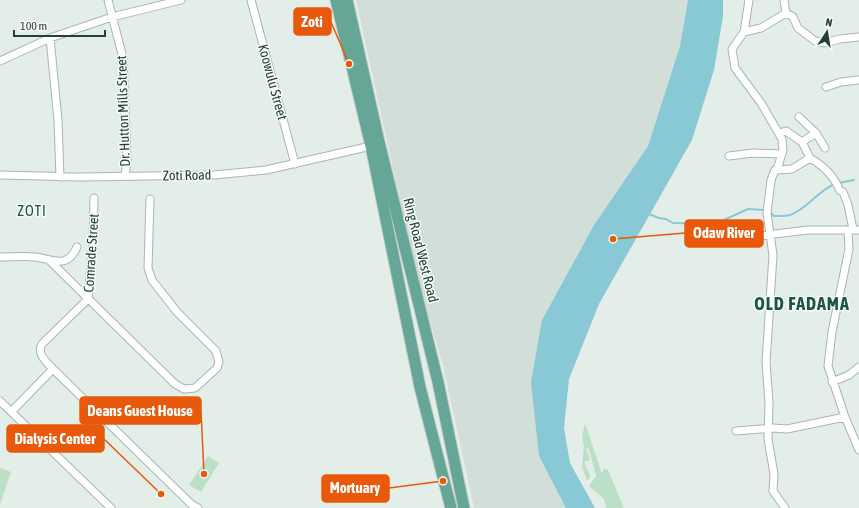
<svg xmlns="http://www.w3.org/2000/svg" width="859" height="508" font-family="'Asap Condensed',sans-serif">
<rect width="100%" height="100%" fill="#e4eee9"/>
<path fill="#d2ded8" d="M356,0H688L680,46L648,146L594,225L542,320L539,456L566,508H474L443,365L417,278Z"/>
<path fill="#bce0c6" d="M585,423L602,474L604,468L608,470L624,508H606L604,499L589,486L596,476L589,449L586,448L590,460L584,462L590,475L589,480H587L582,467L584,446L582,437Z
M208,456L219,463L201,492L189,485Z
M0,468L11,472L0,505Z"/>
<path fill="#89c9d5" d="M688,0H723V16L714,70L692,140L599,304L569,379L564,428L570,463L595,508H566L539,456L531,382L542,320L594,225L648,146L680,46Z"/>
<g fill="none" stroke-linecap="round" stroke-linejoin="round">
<path stroke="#89c9d5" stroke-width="2" d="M838,183L854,180
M770,212L774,216C779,216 786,216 790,215C808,209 818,190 835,184
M649,214L659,218L666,219L673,223L715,224L748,209L765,210"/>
<defs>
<path id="minor" d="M108,0L123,58L127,161L125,175
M251,0L295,164
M749,0L744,32L732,49L735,68L761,103L782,139L783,150L777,170H775L771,180L767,213L773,255L766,362L769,403L768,439L774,474L773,491L785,508
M784,0L786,13L793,17L798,28L815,41L825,43L840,39L859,37
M744,32L761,28L786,13
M50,38L58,120L60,177
M0,61L50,38L112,17L181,0
M826,87L841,82L859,80
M799,117L816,133
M779,133L786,131L802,142L810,158
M802,142L816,133L825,148
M729,156L753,153L782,154
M777,170L792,169L810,158C824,166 834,176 840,191L843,192L848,205L853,229
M0,175L82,177L214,175L266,170L371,146
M94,198L93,240L88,299L42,344C36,354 47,362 53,369L191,504L198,508
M848,230L849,249L832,332L828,366L845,417L859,450
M721,240L750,238L758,236L808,230H859
M0,257C12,257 23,256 35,257C52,259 67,270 77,247
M50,261L175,384L184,389L195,388L217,368L219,362L216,351L177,312L152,280L148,268L150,199
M832,382L849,375L859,367
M0,401L111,508
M12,411L53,369
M736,431L773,428L787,429L845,417"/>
<path id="primary" d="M336,0L371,146L420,387L451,508
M347,0L379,142L438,382L464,508"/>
</defs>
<use href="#minor" stroke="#a6b7b1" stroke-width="9"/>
<use href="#primary" stroke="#c1cac8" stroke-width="13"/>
<use href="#minor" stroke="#fff" stroke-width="7"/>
<use href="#primary" stroke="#66a696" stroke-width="11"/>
</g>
<g text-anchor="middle" stroke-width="3" stroke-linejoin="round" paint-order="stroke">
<g font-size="14" fill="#224139" stroke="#f5faf7">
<text transform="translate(273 82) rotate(75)" y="5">Koowulu Street</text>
<text transform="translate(123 111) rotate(-92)" y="5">Dr. Hutton Mills Street</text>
<text transform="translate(187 175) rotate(-1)" y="5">Zoti Road</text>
<text transform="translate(421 250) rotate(76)" y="5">Ring Road West Road</text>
<text transform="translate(91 253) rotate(-86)" y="5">Comrade Street</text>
</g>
<g font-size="15" letter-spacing="1" fill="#1c5447" stroke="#f5faf7">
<text x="32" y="216">ZOTI</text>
</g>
<g font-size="18" font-weight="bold" letter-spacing="1" fill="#1c5447" stroke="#f5faf7">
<text x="802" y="310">OLD FADAMA</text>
</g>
</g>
<path fill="none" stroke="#e8590c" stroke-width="1.5" d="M349 64L331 22M613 239L685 233M204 474L201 411M161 494L104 439M443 481L389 488"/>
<g fill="#e8590c" stroke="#f5faf7" stroke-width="1.5">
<circle cx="349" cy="64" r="4"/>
<circle cx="613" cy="239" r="4"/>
<circle cx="204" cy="474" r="4"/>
<circle cx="161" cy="494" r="4"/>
<circle cx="443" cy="481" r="4"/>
</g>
<g fill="#e8590c" stroke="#e8590c" stroke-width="1.5">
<rect x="294" y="8" width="37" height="27" rx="4"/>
<rect x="685" y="220" width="78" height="27" rx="4"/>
<rect x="80" y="397" width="121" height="27" rx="4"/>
<rect x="7" y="425" width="97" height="27" rx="4"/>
<rect x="322" y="475" width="67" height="27" rx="4"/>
</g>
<g font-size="15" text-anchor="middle" font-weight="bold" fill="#fff">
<text x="312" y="27">Zoti</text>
<text x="724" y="238">Odaw River</text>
<text x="140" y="416">Deans Guest House</text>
<text x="55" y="444">Dialysis Center</text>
<text x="355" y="493">Mortuary</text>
</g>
<g transform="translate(827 32) rotate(12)" stroke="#f5faf7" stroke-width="3" paint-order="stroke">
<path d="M0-3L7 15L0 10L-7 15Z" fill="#224139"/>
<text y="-6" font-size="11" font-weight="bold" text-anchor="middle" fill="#224139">N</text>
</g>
<path d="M14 30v6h91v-6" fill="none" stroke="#224139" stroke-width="2"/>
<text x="20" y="30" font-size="12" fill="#224139" stroke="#f5faf7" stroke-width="3" paint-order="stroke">100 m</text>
</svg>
